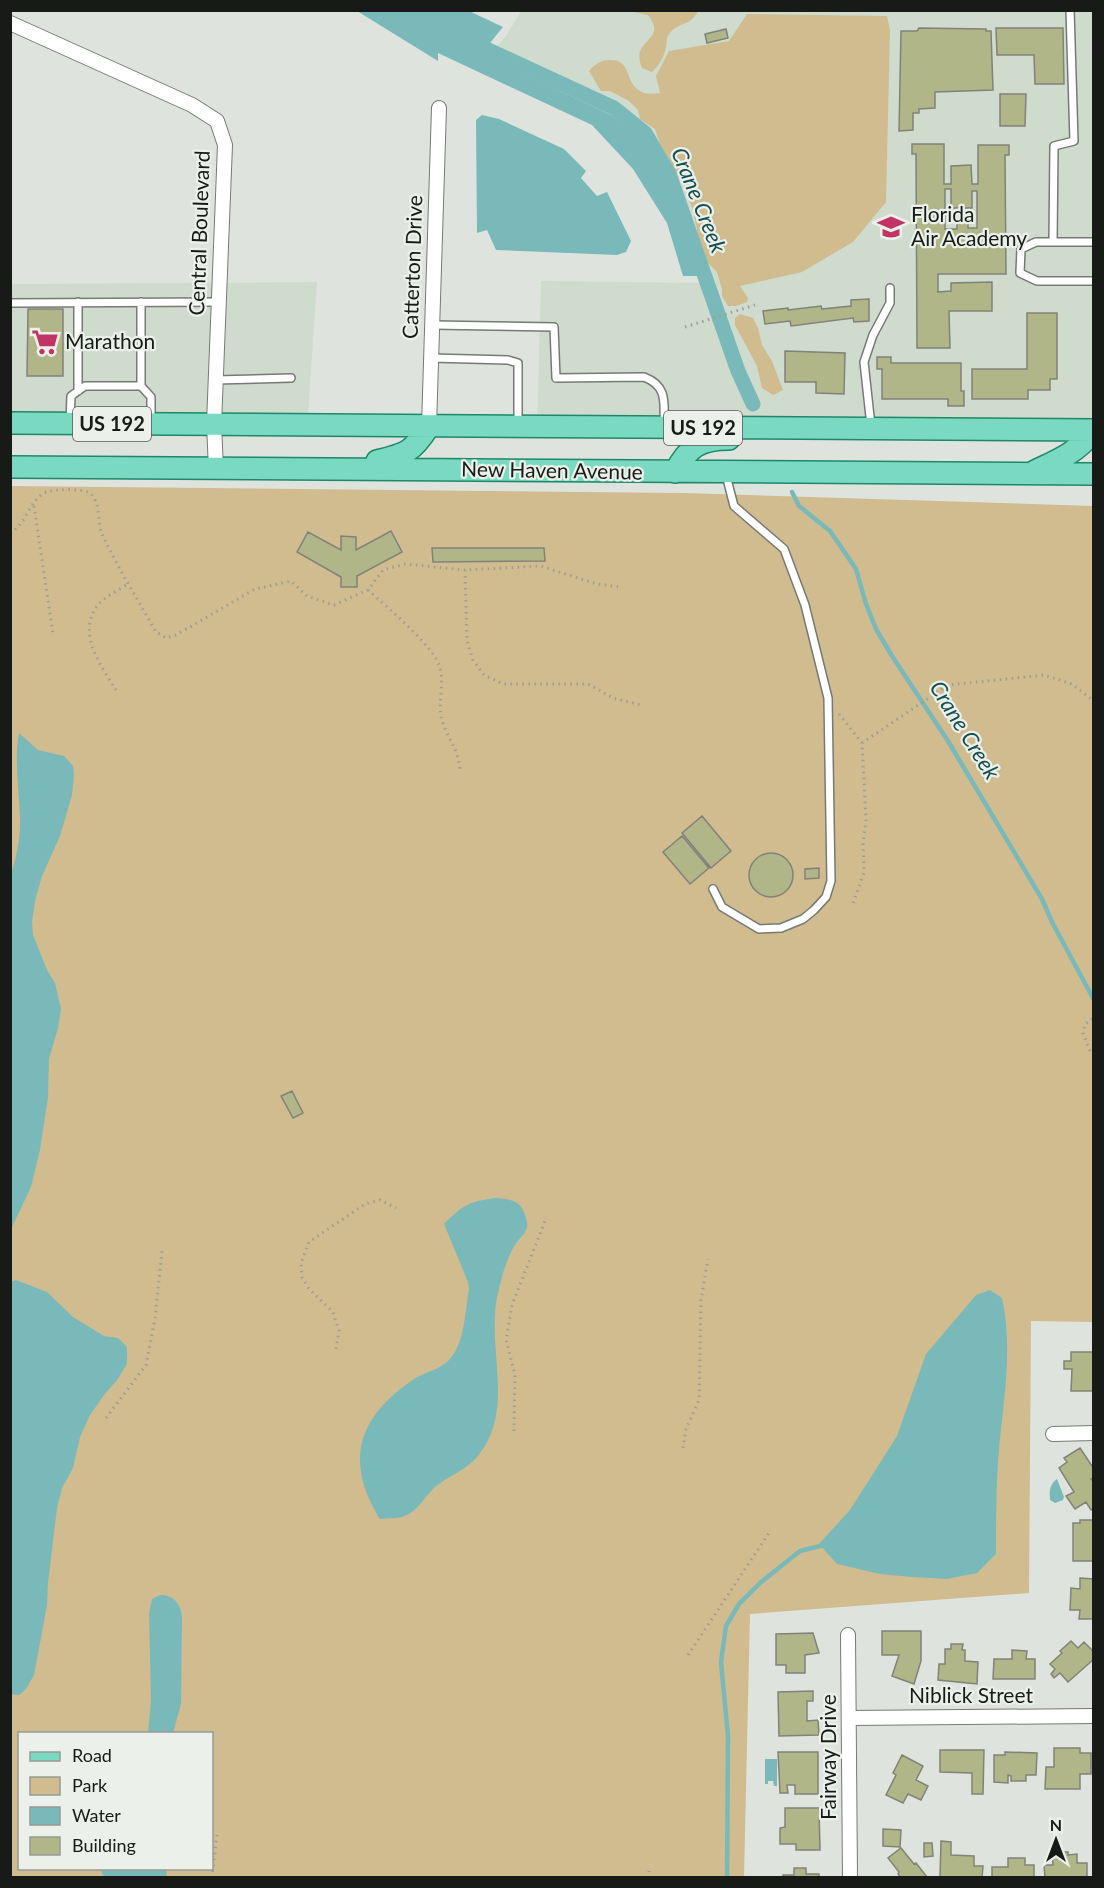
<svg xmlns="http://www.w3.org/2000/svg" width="1104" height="1888" font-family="Lato,sans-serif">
<rect width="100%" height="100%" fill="#dee4dd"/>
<path fill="#cfdbcd" d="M521,11H1093V430L537,427L541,281L707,283L669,174L645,133L614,108L492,52L506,36Z
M317,282L308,416L11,414V284Z"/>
<path fill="#d0bc8e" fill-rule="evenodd" d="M629,11H698C690,27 679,21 669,34C666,38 667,42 666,47C664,57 659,66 652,72L642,68C629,38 669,42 648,15Z
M747,14L887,16L890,30L886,202L853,242L802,272L740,286L748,298L747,302L736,306H728L722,296V289L717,272L705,260L701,250L693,210L685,189L675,171L666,162L655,129L640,119L638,110L629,101L610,91H601L589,71C595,64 601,60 610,60C631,60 625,79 637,89C644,95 652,94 660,93L656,76L669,51L729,41Z
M740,314L753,318L758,328L762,345L772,361L783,390L773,395L762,388L757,366L735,325V318Z
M11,486L683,493L1093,506V1322L1031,1321L1029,1593L750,1614L744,1877L11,1878ZM20,1734H212V1868H20Z"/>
<path fill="#7ab9b9" d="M357,11H469L503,27L486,48L488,57L611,115L641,138L663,177L698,276H683L667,223L633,169L592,125L438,53V61Z
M482,115L499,119L564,149L586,171L581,178L597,196L607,192L631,241L626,252L617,255L496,250L487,230L477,233L476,120Z
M19,733L38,750L64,756L73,766L74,774L72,795L60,836L42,876L35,901L32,922L33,935L47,970L55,983L61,1009L58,1028L49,1059L48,1097L40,1150L31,1187L11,1229L10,878C16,858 21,838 20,817C19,789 14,759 19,733Z
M495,1198C513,1199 523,1201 527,1222C528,1232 522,1235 517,1242C507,1256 502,1275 498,1293C485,1347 517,1410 477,1457C466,1470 449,1476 436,1486C426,1495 419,1509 407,1515C399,1519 388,1518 380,1519C343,1460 359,1416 414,1379C425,1372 442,1369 450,1359C465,1342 465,1311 469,1289L468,1282L444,1224C463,1205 468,1202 495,1198Z
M16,1280L47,1292L73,1317L104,1336L118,1338L127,1347V1364L117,1380L104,1395L90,1415L80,1437L73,1468L62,1488L57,1508L48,1583L47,1605L34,1675L26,1689L19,1695L10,1694V1282Z
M990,1290L1002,1298C1014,1352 1002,1407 998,1462C996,1493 996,1524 996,1554L977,1573L947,1579L912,1577L880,1574L837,1564L819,1544L850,1510L897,1436L926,1354L976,1295Z
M1057,1479L1064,1497L1063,1500L1055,1503L1050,1500C1049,1491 1050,1484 1057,1479Z
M160,1595C174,1595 180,1603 182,1616L181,1704L173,1733H148L151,1700L149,1614L152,1599Z
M765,1759H777V1786H774L773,1781H768V1784H765Z
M100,1869H166L167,1877H104Z"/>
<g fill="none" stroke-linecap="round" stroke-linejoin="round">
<path stroke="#7ab9b9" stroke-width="4.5" d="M792,492L799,506L830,531L856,569L866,604L876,629L892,656L948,741L1042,899L1052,922L1094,1000
M727,1878L728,1736L721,1662L726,1626L739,1604L760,1583L800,1551L820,1546"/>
<path stroke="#7ab9b9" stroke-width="15" d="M469,41L614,108L645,133L669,174L738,371L753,404"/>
</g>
<path fill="#b0b687" stroke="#81827a" stroke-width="1.5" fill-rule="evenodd" d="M919,28L986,29V31H991L993,90L935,92V108L919,109V113H913V130L899,131L901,31H917Z
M996,28H1063L1064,84H1035L1034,55H997Z
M726,29L728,38L707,43L705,34Z
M1000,94H1026L1025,126H1000Z
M912,144H944V184H951V166L971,165L972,184H978V145H1009V155H1005L1006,274H938V292L951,291V283L992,282V311H949L950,348H917L916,154H912ZM945,189H951V208H972V191H977V228H968V222H957V229H945Z
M869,299V321L854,322L853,318L791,326L790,321L765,324L763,311L788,308V310L821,306L822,309L851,306V300Z
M28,309H63V376H27Z
M1027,313H1057V379H1050V390H1028V399H972V369H1027Z
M785,351L845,353L844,394L816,393V382H785Z
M877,357H891V363H961V391H964V406H948V399H882V369H877Z
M391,531L402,552L357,576V587H341V577L297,552L308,532L341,550V536L356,537V550Z
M432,548H544L545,561L433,562Z
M702,816L731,851L711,868L682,833Z
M682,836L709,868L690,884L663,852Z
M749 875a22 22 0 1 1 44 0a22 22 0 1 1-44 0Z
M819,868V878L805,879V869Z
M292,1091L303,1113L293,1118L281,1096Z
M1071,1352H1094V1391H1071L1072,1369H1064V1361H1071Z
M1080,1448L1094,1469V1478L1091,1479L1094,1482V1508L1091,1510L1086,1502L1075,1509L1066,1496L1074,1492L1059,1468L1067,1462L1064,1458Z
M1080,1520H1094V1561H1073V1523H1080Z
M1080,1578L1094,1579V1619H1079L1080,1610H1070L1071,1588L1080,1589Z
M882,1631H921V1661L914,1684L892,1676L899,1655H882Z
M813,1633L819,1653L805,1655V1673H786V1665H776V1634Z
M1071,1641L1078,1648L1084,1642L1094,1652V1659L1068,1682L1060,1673L1054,1678L1051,1674L1055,1669L1050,1664L1062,1653L1060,1651Z
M951,1644H963L962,1650H965V1661L978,1662L977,1684L938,1680L939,1664H945V1649H951Z
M1012,1650L1027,1651L1026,1659H1035V1679H993L994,1659H1012Z
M813,1691V1701H807V1721L818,1720L819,1735L779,1736L778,1692Z
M1054,1748H1080V1753H1091V1774H1080V1789H1045L1046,1767H1054Z
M940,1750H984L983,1794H972V1773L940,1772Z
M778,1752H818V1794H795V1785H787L788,1793H780Z
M1005,1752L1037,1753L1036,1775H1026V1781H1011V1776L1008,1775V1783L994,1782V1755H1005Z
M902,1755L923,1766L916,1780L928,1786L921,1800L908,1794L903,1803L886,1795L896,1775L893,1773Z
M785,1808H819L820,1850H796V1844H780V1828L785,1827Z
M883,1829L901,1830L900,1847L883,1846Z
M941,1841L951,1842V1855L974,1856V1866H983L982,1878L940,1877Z
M924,1843H932L933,1856L924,1857Z
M901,1848L914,1864L916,1863L927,1877L901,1878L898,1874L899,1872L888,1858Z
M1052,1852H1068V1855L1077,1854V1863H1087V1878H1045L1044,1865H1053Z
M1008,1858H1025V1865H1034V1878H992V1867H1008Z
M794,1868H806V1874H819V1878H783V1875H794Z"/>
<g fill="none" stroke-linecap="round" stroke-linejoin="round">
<defs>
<path id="service" d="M1053,242L1054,146L1074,141L1070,10
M1094,242H1036L1021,249L1020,273L1037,281H1094
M141,302V386L151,397V422
M10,303L219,302
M432,325L554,327L556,378L644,377C668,386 664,403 664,425
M431,358L508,360L518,363V424
M215,380L291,378
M78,391V302
M70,421L71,396L85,386H141
M871,426L864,362L873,335L890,303V288
M713,889L722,907L759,929L781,928L803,919L814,910L826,897L831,881L828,698L805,605L784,549L734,506L726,475"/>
<path id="minor" d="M10,23L192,105L217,121L225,145L214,424L216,469
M429,426L439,108
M1053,1434L1094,1433
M848,1635L850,1878
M850,1718L1094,1716"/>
<path id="primary" d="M10,423L1094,430
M377,461C406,454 413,452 429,426
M10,467L1094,474
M1035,471C1060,459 1076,453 1094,431
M675,472C688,447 700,439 729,439"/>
</defs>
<use href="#service" stroke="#757b74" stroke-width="10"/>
<use href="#minor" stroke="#757b74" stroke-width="16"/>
<use href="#primary" stroke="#1e876a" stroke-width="24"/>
<path stroke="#9a9f99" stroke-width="3" stroke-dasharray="1.5 4.5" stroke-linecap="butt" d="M685,327L755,305
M34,506L53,634
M10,533C27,524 29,500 46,492C54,489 85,488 91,494C101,504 97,522 102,534C118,568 138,600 156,632L166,638L176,635L255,589L291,581L307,596L334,605L368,590L383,570L405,564L465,570L540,566L597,584L620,587
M465,570L467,641L473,660L484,675L503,684H588L613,698L641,705
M368,590C386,606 435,647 440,668C445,686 436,705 443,723C449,741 458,748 460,770
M116,690C101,666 76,633 98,605C105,596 120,590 129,583
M839,714L862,743
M853,903L864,873L863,843L866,821L862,743L948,685L1044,675L1072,684L1094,701
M1090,1051L1083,1033L1085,1024L1094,1018
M336,1349L339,1331L333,1312L309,1289L302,1277L301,1263L309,1242L365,1204L380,1200L396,1208
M106,1418L146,1365L155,1319L162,1251
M514,1431L515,1375L506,1340L512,1305L545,1221
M683,1448L686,1429L699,1400L701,1300L708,1259
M688,1655L771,1530
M212,1878L217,1835
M649,1878V1871"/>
<use href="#service" stroke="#fff" stroke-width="7"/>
<use href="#minor" stroke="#fff" stroke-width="14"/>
<use href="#primary" stroke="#7adac1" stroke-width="21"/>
</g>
<defs>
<symbol id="school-bare" viewBox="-9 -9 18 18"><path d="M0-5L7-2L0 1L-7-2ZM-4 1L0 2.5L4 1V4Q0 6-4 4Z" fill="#c13466" stroke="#ebf1ea" stroke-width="2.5" paint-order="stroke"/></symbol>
<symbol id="supermarket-bare" viewBox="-9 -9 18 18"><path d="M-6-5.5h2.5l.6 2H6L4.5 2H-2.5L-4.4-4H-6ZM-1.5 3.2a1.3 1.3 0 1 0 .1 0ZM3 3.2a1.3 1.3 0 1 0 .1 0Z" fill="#c13466" stroke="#ebf1ea" stroke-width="2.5" paint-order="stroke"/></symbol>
</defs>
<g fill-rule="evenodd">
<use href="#school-bare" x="872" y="208" width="38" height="38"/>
<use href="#supermarket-bare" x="26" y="323" width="38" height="38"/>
</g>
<g text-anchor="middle" stroke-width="4.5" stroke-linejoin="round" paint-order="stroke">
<g fill="#ebf1ea" stroke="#575a56" stroke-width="1.5">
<rect x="73" y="407" width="78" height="34" rx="4.5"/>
<rect x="664" y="411" width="78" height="34" rx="4.5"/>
</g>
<g font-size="20" font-weight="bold" fill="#181a17">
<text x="112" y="431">US 192</text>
<text x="703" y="435">US 192</text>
</g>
<g font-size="21" fill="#181a17" stroke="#ebf1ea" text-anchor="start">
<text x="911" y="222">Florida<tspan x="911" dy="24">Air Academy</tspan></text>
<text x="65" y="349">Marathon</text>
</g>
<g font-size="21" fill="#181a17" stroke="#ebf1ea">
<text transform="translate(200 233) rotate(-88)" y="7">Central Boulevard</text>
<text transform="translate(413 267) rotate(-88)" y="7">Catterton Drive</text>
<text transform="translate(552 471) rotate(1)" y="7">New Haven Avenue</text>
<text x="971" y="1703">Niblick Street</text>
<text transform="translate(829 1757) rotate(-90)" y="7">Fairway Drive</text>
</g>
<g font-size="22" font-style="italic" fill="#164e4f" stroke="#ebf1ea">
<text transform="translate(699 200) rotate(68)" y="8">Crane Creek</text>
<text transform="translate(965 730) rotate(58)" y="8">Crane Creek</text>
</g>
</g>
<rect width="1104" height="1888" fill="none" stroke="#181a17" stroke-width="24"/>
<rect x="18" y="1732" width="195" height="138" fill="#ebf1ea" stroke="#979b96" stroke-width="1.5"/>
<rect x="30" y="1752" width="30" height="9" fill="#7adac1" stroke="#979b96" stroke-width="1.5"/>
<text x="72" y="1762" font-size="18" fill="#181a17">Road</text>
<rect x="30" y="1777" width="30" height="18" fill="#d0bc8e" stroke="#979b96" stroke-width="1.5"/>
<text x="72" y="1792" font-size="18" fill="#181a17">Park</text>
<rect x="30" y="1807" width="30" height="18" fill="#7ab9b9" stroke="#979b96" stroke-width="1.5"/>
<text x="72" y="1822" font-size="18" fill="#181a17">Water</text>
<rect x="30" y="1837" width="30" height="18" fill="#b0b687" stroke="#979b96" stroke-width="1.5"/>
<text x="72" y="1852" font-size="18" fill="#181a17">Building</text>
<g transform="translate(1056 1840)" stroke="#ebf1ea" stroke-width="4.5" paint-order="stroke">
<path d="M0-4.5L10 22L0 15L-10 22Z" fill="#181a17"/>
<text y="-9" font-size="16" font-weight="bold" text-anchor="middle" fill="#181a17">N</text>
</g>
</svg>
